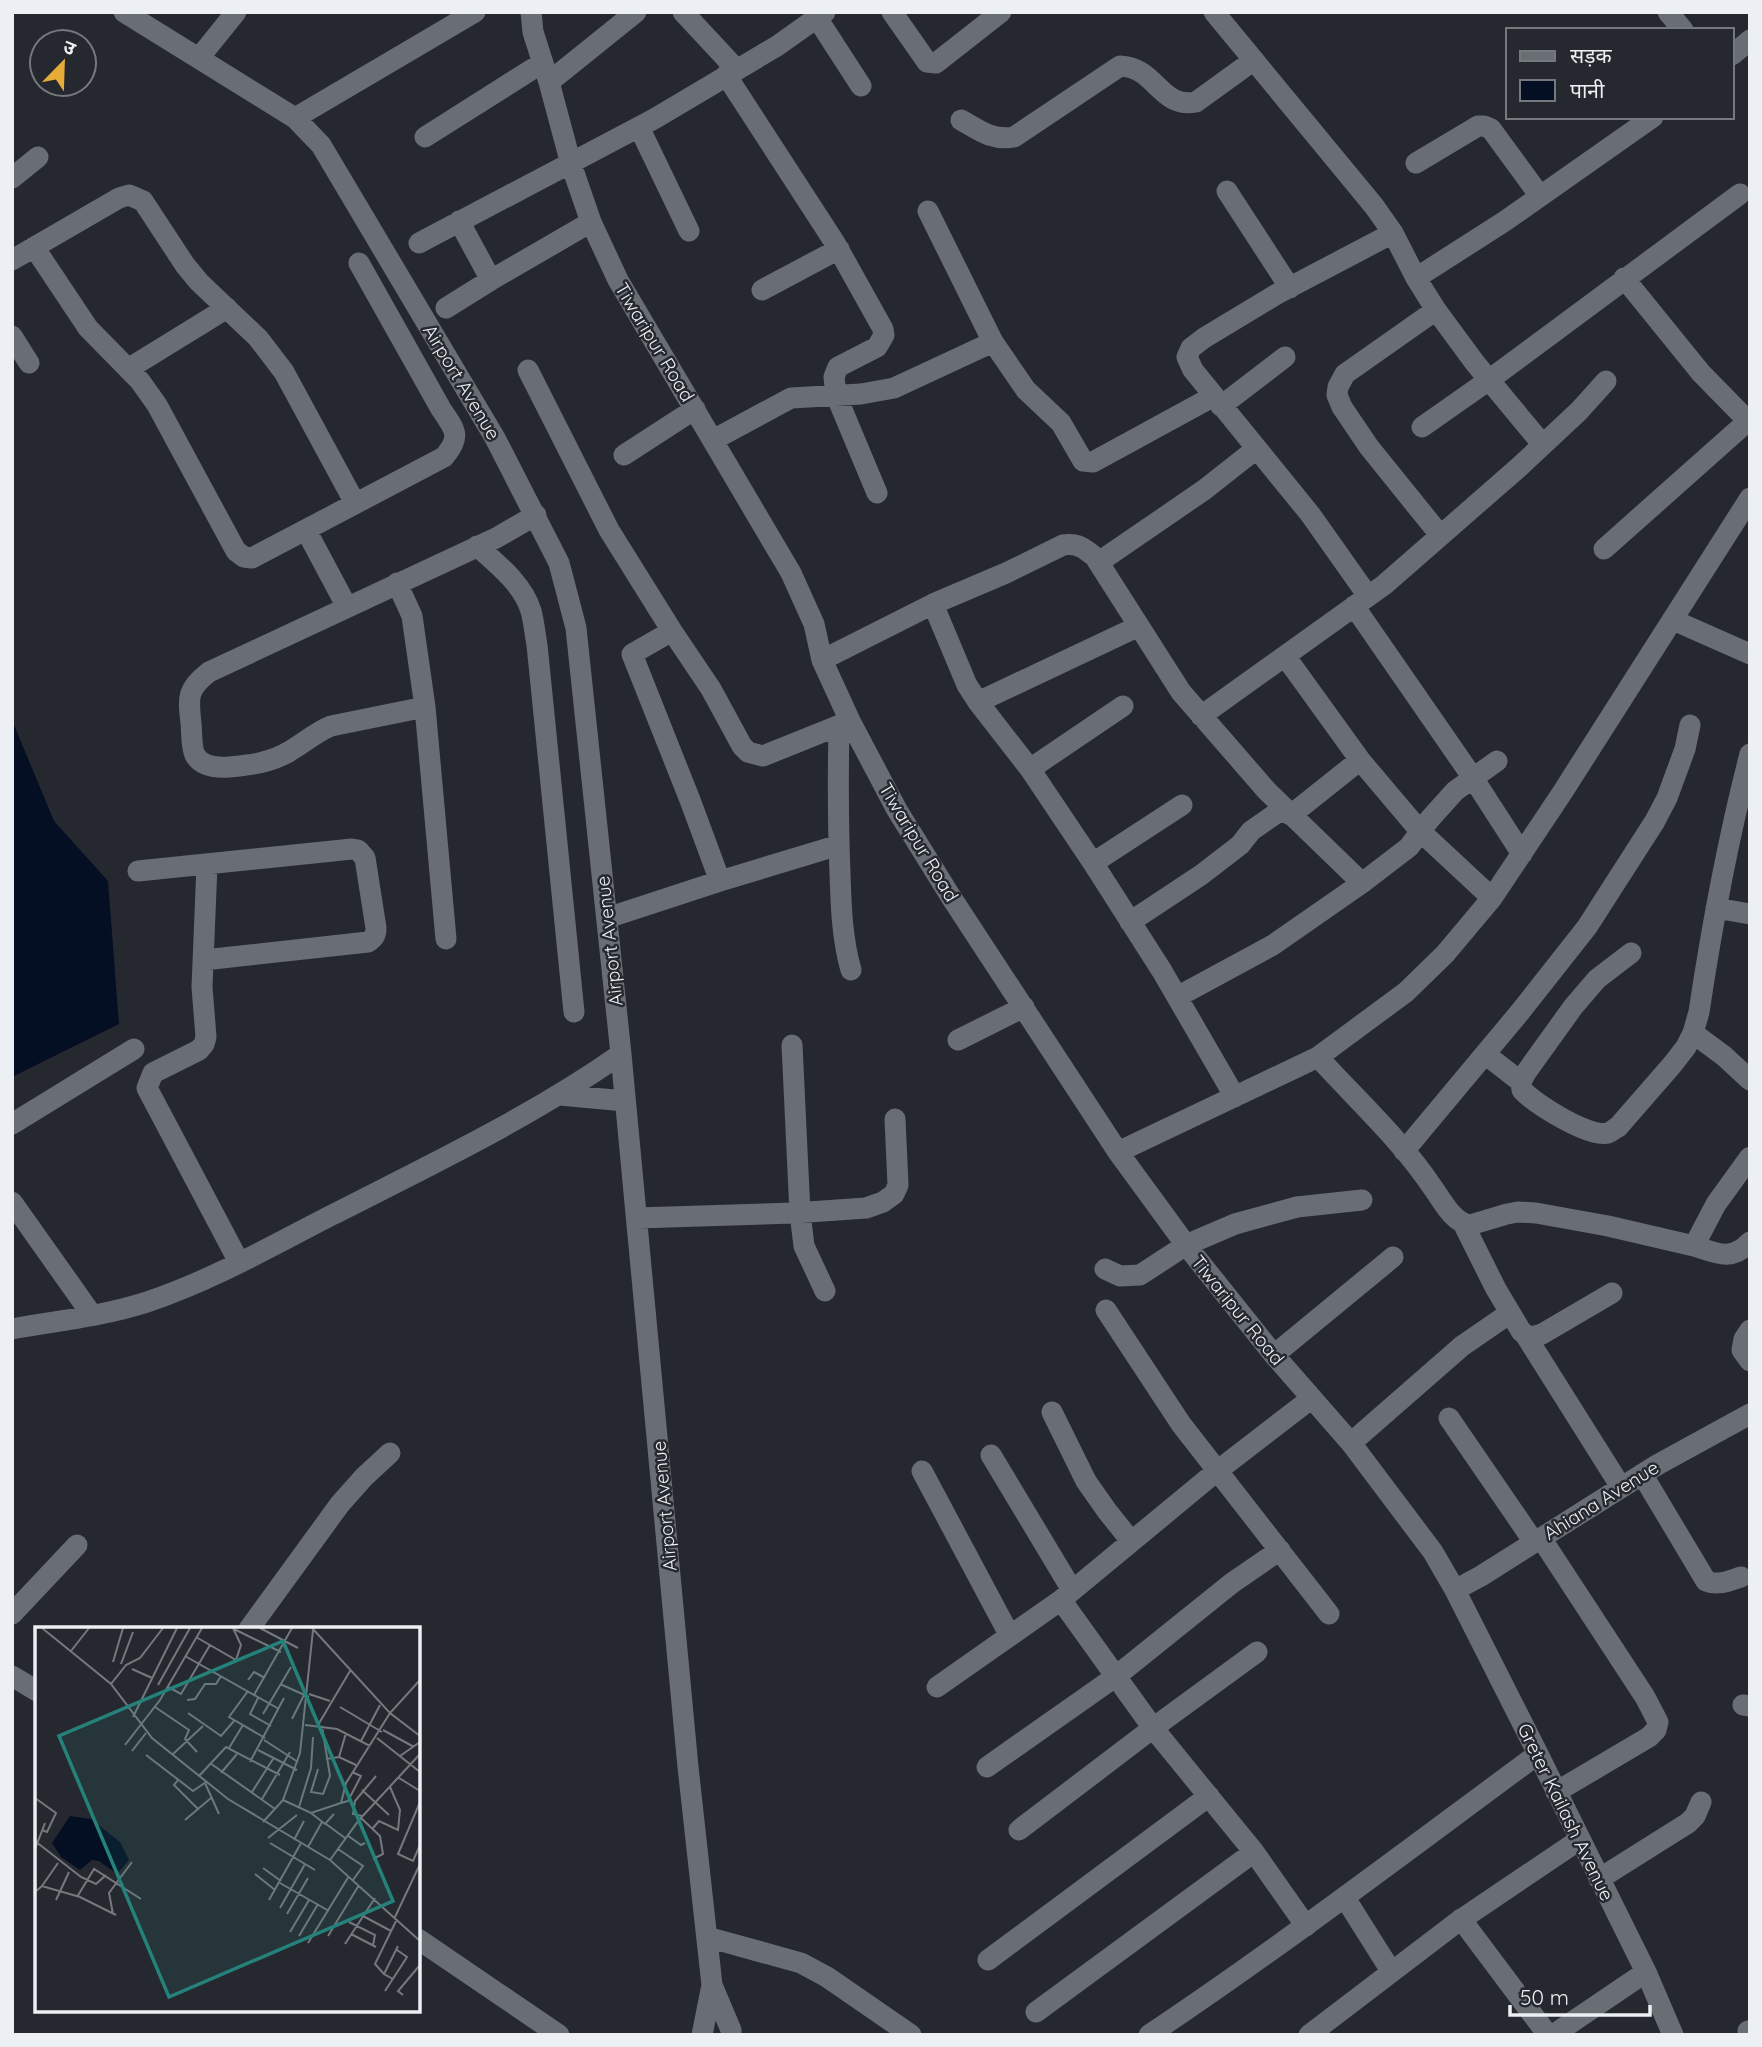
<svg xmlns="http://www.w3.org/2000/svg" width="1762" height="2047" font-family="Quicksand,'Noto Sans Devanagari',sans-serif">
<rect width="100%" height="100%" fill="#25292f"/>
<path fill="#040f24" d="M12,720L54,821L108,881L119,1024L12,1077Z"/>
<g fill="none" stroke-linecap="round" stroke-linejoin="round">
<path stroke="#696e75" stroke-width="21" d="M124,12L295,118L321,145L495,438L559,563L576,628L621,1054L688,1767L712,1985L731,2030V2035
M531,12L533,32L549,82L571,164L591,222L618,280L791,573L814,624L822,660L850,721L897,810L951,897L1118,1152L1186,1245L1274,1355L1351,1443L1433,1552L1455,1590L1538,1754L1646,1972L1673,2035
M683,12L737,70
M892,12L927,62L936,63L1001,12
M1214,12L1374,206L1393,233L1416,278L1436,310L1475,363L1543,445
M1668,12L1683,30
M817,18L861,86
M1732,55L1750,40
M199,58L236,12
M726,75L835,243L883,329L884,335L877,347L838,367L834,377L836,395L877,493
M549,82L636,12
M295,118L475,12
M961,120C979,130 992,141 1014,137L1120,66C1156,67 1160,109 1196,102L1254,60
M639,127L689,231
M425,137L542,63
M1416,163L1478,126H1484L1491,129L1540,196
M12,178L38,157
M1227,191L1290,288
M928,211L993,342L1026,390L1061,423L1083,461L1093,462L1214,396
M459,221L491,280
M419,243L654,119L777,46L825,12
M34,247L88,328L140,381L157,405L236,551L244,557L252,558L444,457C462,436 455,430 441,409L359,263
M12,260L119,198L129,195L143,201L185,265L199,282L258,338L284,372L355,503
M1416,278L1505,221L1653,117
M1624,278L1701,373L1750,423
M762,290L839,249
M446,308L491,280L591,222
M1436,310L1345,374L1338,387L1337,395L1342,407L1369,447L1440,535
M12,336L29,363
M128,369L227,308
M528,370L609,530L672,631L711,689L742,746L748,752L763,756L850,721
M1221,406L1285,357
M1422,427L1489,380L1740,194
M713,440L791,398L861,394L894,388L993,342
M624,455L695,409
M306,530L347,607
M477,546C497,564 523,584 531,611C534,622 535,634 537,645L574,1012
M1604,549L1748,421
M1099,562L1204,490L1256,449
M397,583L412,616L425,707L446,939
M1368,596L1310,514L1193,370L1187,357L1191,348L1204,338L1277,294L1393,233
M933,604L967,685L978,702L1030,769L1093,863L1162,971L1235,1097
M1354,606L1473,778L1522,854
M1673,620L1750,654
M672,631L632,654L690,800L720,881
M1285,656L1360,760L1420,831L1492,898
M822,660L933,604L1006,573L1063,545C1078,543 1084,548 1095,557L1181,692L1267,791L1362,883
M978,702L1139,626
M425,707L331,726C316,732 304,743 290,751C271,763 250,765 229,767C216,768 202,767 195,755C191,747 192,732 191,723C188,697 187,689 209,672L496,538L536,515
M1201,716L1384,585L1518,468L1579,411L1606,381
M839,726C838,775 838,824 840,873C841,905 842,939 851,970
M1030,769L1123,706
M1093,863L1182,805
M207,865L202,987L206,1037L204,1044L199,1050L153,1073L147,1088L239,1262
M138,871L352,849L358,850L365,858L376,928C376,935 374,938 368,942L204,960
M1716,908L1750,914
M607,918L720,881L839,845
M1130,922L1201,875L1240,845L1251,831L1281,810L1291,815L1360,760
M1631,953L1597,979L1573,1007L1525,1074L1521,1082L1522,1090C1535,1104 1589,1138 1608,1133C1611,1132 1614,1129 1618,1127L1672,1065L1686,1047L1693,1033L1699,1012C1712,925 1728,839 1750,754
M1177,997L1273,945L1362,883L1409,847L1429,820L1455,791L1497,761
M1693,1033L1724,1056L1750,1080
M958,1040L1024,1007
M792,1045L800,1213L804,1246L825,1291
M1485,1054L1521,1082
M1318,1057L1406,992L1445,954L1492,898L1562,793L1750,498
M560,1095L625,1101
M12,1124L134,1049
M1404,1151L1520,1012L1587,927L1655,821L1667,798L1685,749L1690,725
M1118,1152L1318,1057C1356,1099 1402,1141 1433,1188C1442,1200 1453,1223 1470,1225L1507,1214L1518,1212L1536,1213L1608,1226L1694,1246L1716,1204L1750,1157
M12,1202L92,1315
M637,1218L794,1213L866,1208L883,1202L894,1194L898,1185L895,1119
M1464,1225L1496,1289L1521,1331C1528,1338 1533,1337 1542,1334L1612,1293
M1694,1246C1716,1253 1731,1262 1750,1242
M1105,1269L1120,1276L1140,1275L1186,1245L1235,1224L1297,1207L1362,1200
M1106,1310L1181,1424L1329,1614
M12,1329C57,1321 104,1316 147,1302C213,1280 273,1245 334,1214C432,1164 531,1117 621,1054
M1750,1330L1744,1339L1742,1350L1750,1361
M1526,1336L1621,1487
M1274,1355L1393,1257
M1052,1412L1086,1481L1107,1511L1131,1541
M1449,1418L1534,1542
M1351,1443L1462,1346L1510,1313
M991,1455L1072,1590
M922,1471L1010,1636
M1642,1474L1706,1581C1718,1586 1729,1581 1741,1577
M1541,1538L1645,1697L1658,1722L1656,1730L1649,1737L1556,1792
M1455,1590L1481,1576L1657,1465L1750,1414
M1061,1600L1153,1728L1254,1852L1306,1926
M12,1614L77,1545
M249,1629L340,1504L364,1477L390,1453
M12,1676L37,1691
M937,1687L1061,1600L1212,1475L1312,1398
M1743,1705L1750,1706
M987,1767L1115,1677L1232,1583L1280,1550
M1019,1830L1153,1728L1257,1652
M1599,1879L1688,1823L1695,1816L1701,1802
M1345,1898L1391,1971
M1461,1919L1548,2035
M707,1937L801,1963L827,1977L911,2035
M418,1939L559,2035
M988,1960L1209,1796
M1036,2012L1254,1852
M1748,2031L1749,2035
M702,2035L712,1985
M1149,2035C1282,1946 1409,1849 1538,1754
M1309,2035L1456,1923L1579,1840
M1553,2035L1646,1972"/>
</g>
<g text-anchor="middle" stroke-width="5" stroke-linejoin="round" paint-order="stroke">
<g font-size="19" fill="#eceff3" stroke="#25292f">
<text transform="translate(655 342) rotate(59)" y="7">Tiwaripur Road</text>
<text transform="translate(462 382) rotate(59)" y="7">Airport Avenue</text>
<text transform="translate(919 842) rotate(59)" y="7">Tiwaripur Road</text>
<text transform="translate(609 941) rotate(-96)" y="7">Airport Avenue</text>
<text transform="translate(1238 1310) rotate(51)" y="7">Tiwaripur Road</text>
<text transform="translate(1601 1500) rotate(-32)" y="7">Ahiana Avenue</text>
<text transform="translate(664 1506) rotate(-95)" y="7">Airport Avenue</text>
<text transform="translate(1566 1812) rotate(64)" y="7">Greter Kailash Avenue</text>
</g>
</g>
<g transform="translate(35 1627)">
<rect width="385" height="385" fill="#25292f"/>
<path d="M35,189L56,192L85,215L94,233L82,247L64,234L57,233L45,243L26,230L17,216Z" fill="#040f24"/>
<path fill="none" stroke="#75787d" stroke-width="2" d="M7,1L76,57L117,111L193,172L295,233L385,314M225,1L263,21M199,2L246,25M161,10L201,33L206,18L198,1M36,24L54,1M150,29L244,82M78,35L88,1M86,37L98,5M97,42L117,51M213,53L219,45L230,51M385,53L355,86L385,109M76,57L91,38L105,31L128,1M245,57L274,70M123,58L155,1M133,60L146,67L175,18M213,64L194,90L230,111M274,67L295,74M219,68L257,1M223,71L215,87L236,99M152,73L160,72L170,57H181L186,49M120,80L154,103L150,112L162,125M305,80L347,105M153,86L186,109L199,94M228,87L256,40M98,90L142,1M257,92L269,68M270,98L302,102L335,119M283,98L315,44M348,103L379,120M342,111L385,145M229,113L263,135M326,114L345,78M90,118L125,73L167,1M194,121L208,98M223,123L262,143M97,124L111,106M138,127L168,99M111,128L158,164L171,155M365,129L385,115M304,130L311,106M291,132L304,130L321,138M215,135L249,71M175,136L240,182M283,142L276,165L288,167L295,149L287,99M186,146L202,127M164,149L191,120L245,148M364,151L385,164M143,153L139,158L163,182M170,156L184,187M327,163L354,188M217,165L238,132M0,171L21,186L12,205L7,203M227,172L255,125M248,173L265,126L278,3M385,175L363,227L378,234L385,218M306,176L313,174L326,149L317,145M264,180L276,141L278,110M276,186L290,197L299,187M327,189L318,187L320,174L341,149M326,191L345,209L348,227L338,232M150,193L176,171M228,195L248,173L276,186L306,176L311,156L355,86L277,1M291,197L310,211M338,201L344,194L363,203L365,183L355,160M312,208L326,218L330,216M233,211L262,188M259,213L269,194M0,214L46,250L61,257L71,248M235,216L280,243M273,220L287,195M0,222L10,196M303,222L328,239L318,253M295,233L324,193L385,127M228,241L246,254M220,247L240,263M245,256L294,284M7,259L23,236M0,265L7,259L45,270L81,288M42,270L59,242L106,272M21,273L34,245M234,273L266,216M245,281L270,237M78,287L74,266L97,235M252,287L273,251M328,289L356,304M360,290L385,237M314,295L340,308L338,318M255,305L274,273M316,307L341,320M264,309L283,277M293,309L324,258M273,316L314,249M310,317L340,271M349,347L340,337L362,292M358,352L349,347L363,319M350,364L372,330L362,323M368,368L363,364L385,338"/>
<path fill="#25827b" fill-opacity="0.15" stroke="#25827b" stroke-width="3.5" d="M248,14L358,274L134,370L24,109Z"/>
<rect width="385" height="385" fill="none" stroke="#eceff3" stroke-width="3.5"/>
</g>
<rect width="1762" height="2047" fill="none" stroke="#eceff3" stroke-width="28"/>
<rect x="1506" y="28" width="228" height="91" fill="#25292f" stroke="#75787d" stroke-width="2"/>
<rect x="1520" y="51" width="35" height="10" fill="#696e75" stroke="#75787d" stroke-width="2"/>
<text x="1570" y="63" font-size="21" fill="#eceff3">सड़क</text>
<rect x="1520" y="80" width="35" height="21" fill="#040f24" stroke="#75787d" stroke-width="2"/>
<text x="1570" y="98" font-size="21" fill="#eceff3">पानी</text>
<g transform="translate(63 63) rotate(23)"><circle r="33" fill="#25292f" stroke="#75787d" stroke-width="2"/>
<path d="M0-5L12 26L0 18L-12 26Z" fill="#e7ac37"/>
<text y="-10" font-size="19" font-weight="bold" text-anchor="middle" fill="#eceff3">उ</text>
</g>
<path d="M1510 2005v10h140v-10" fill="none" stroke="#eceff3" stroke-width="3.5"/>
<text x="1520" y="2005" font-size="21" fill="#eceff3" stroke="#25292f" stroke-width="5" paint-order="stroke">50 m</text>
</svg>
